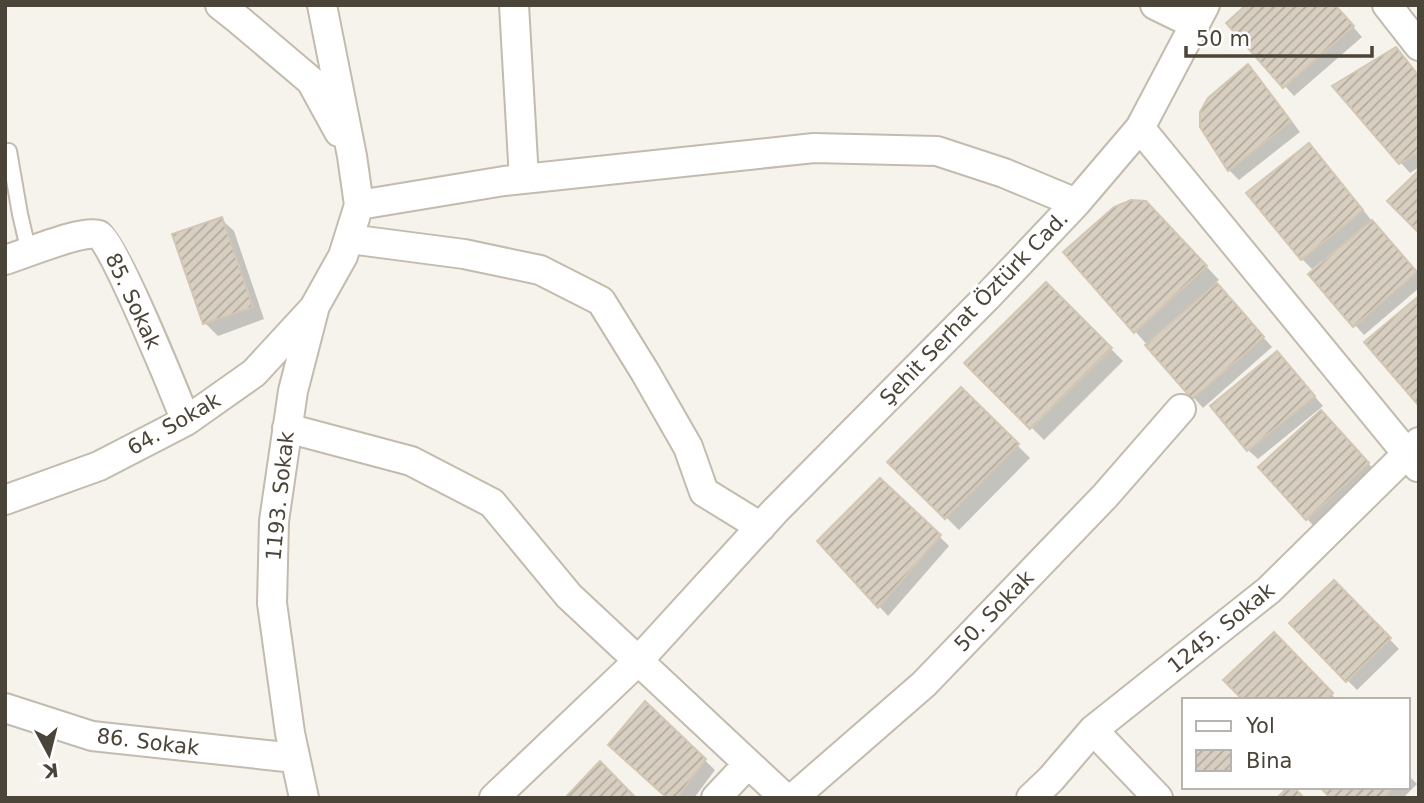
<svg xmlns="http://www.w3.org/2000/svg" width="1424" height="803" font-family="'DejaVu Sans',sans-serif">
<defs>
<pattern id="building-hatch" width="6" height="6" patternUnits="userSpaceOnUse" patternTransform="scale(1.75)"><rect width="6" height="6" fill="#d8cfc1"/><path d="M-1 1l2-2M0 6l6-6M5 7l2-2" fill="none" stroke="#b1aa9e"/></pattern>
</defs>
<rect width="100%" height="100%" fill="#f6f3ec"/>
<path fill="#0003" d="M1334,5L1362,37L1294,96L1228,23Z
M1248,67L1258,76L1300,132L1239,180L1229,170L1202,126Z
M1419,76V167L1410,173L1401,163Z
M1318,154L1372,221L1419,275V288L1364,335L1310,275L1324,263L1322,261L1312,269L1302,259L1249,193Z
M1159,216L1219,280L1215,283L1272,347L1203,408L1065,252Z
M221,219L234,231L264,319L218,336L205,323Z
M1046,284L1123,361L1044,440L967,363Z
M1277,353L1323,406L1258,459L1248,450Z
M961,389L1030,458L959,530L890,462Z
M1331,422L1377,473L1316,528L1307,519Z
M940,537L949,546L888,616L879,606Z
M1334,582L1399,649L1357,690L1291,623Z
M1274,634L1337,700H1245Z
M645,703L715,770L694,798H668Z
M1408,775L1417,784L1403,798H1333L1322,787H1408Z"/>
<path fill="url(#building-hatch)" stroke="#d3c7b4" stroke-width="2" d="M1246,5H1335L1354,26L1283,88L1226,23Z
M1396,47L1419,76V152L1399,164L1332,86Z
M1248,64L1291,121L1228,171L1200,127V112L1208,98Z
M1309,143L1363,210L1301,260L1246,193Z
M1419,170V233L1387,201Z
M1131,200L1146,201L1207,266L1134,333L1063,252L1114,207Z
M222,217L253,307L203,324L172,234Z
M1372,220L1417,272L1353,327L1308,274Z
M1046,282L1112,348L1030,429L964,363Z
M1217,283L1264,337L1192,399L1145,345Z
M1419,296V406L1364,342Z
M1277,351L1315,396L1247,451L1210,406Z
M961,387L1019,444L945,519L887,462Z
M1321,410L1369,463L1306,520L1258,467Z
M880,478L941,535L878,608L817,541Z
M1334,580L1391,638L1346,682L1289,623Z
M1274,632L1333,693L1326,700H1243L1223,680Z
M645,701L706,759L677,798H667L608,745Z
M600,761L636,798H565Z
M1288,787H1294L1304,798H1277Z
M1320,787H1394L1384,798H1330Z"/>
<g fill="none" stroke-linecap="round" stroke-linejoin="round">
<defs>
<path id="lane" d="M9,151L20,214L29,253"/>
<path id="street" d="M220,5L239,20L311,81L339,132
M322,5L352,156L359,205L504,181L814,148L937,151L1004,173L1076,203
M514,5L524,179
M1155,5L1194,24
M1387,5L1419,46
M1140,128L1418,467
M349,239L464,254L540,270L601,301L645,372L688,447L704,492L761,527
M5,260C25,254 83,229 99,235C113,241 176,396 186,421
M287,428L411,461L492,503L569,596L785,798
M5,500L99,466L186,421L254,373L313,309
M5,708L92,736L295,758
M1093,730L1158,798
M304,798L290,733L272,603L274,521L293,391L315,306L343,256L359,205
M494,798L638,661L775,511L987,297L1076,203L1140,128L1205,5
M716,798L748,764
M793,798L924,684L1105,496L1181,409
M1031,798L1051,779L1093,730L1269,590L1419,442"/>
</defs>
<use href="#lane" stroke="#c2bbae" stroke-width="18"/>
<use href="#street" stroke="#c2bbae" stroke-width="32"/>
<use href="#lane" stroke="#fff" stroke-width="14"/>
<use href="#street" stroke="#fff" stroke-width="28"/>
</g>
<g text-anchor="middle" stroke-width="6" stroke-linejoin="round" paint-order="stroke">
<g font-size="21" fill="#4b4439" stroke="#fff">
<text transform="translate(133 301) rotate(65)" y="7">85. Sokak</text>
<text transform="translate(974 308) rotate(-46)" y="7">Şehit Serhat Öztürk Cad.</text>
<text transform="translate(174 424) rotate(-30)" y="7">64. Sokak</text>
<text transform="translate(280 496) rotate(-84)" y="7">1193. Sokak</text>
<text transform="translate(994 611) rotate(-46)" y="7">50. Sokak</text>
<text transform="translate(1221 628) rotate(-39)" y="7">1245. Sokak</text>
<text transform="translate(148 742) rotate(7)" y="7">86. Sokak</text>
</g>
</g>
<rect width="1424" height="803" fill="none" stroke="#4b4439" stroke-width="14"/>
<rect x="1182" y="698" width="228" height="91" fill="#ffffff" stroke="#b7b4b0" stroke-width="2"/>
<rect x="1196" y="721" width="35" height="10" fill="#ffffff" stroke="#b7b4b0" stroke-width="2"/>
<text x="1246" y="733" font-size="21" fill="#4b4439">Yol</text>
<rect x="1196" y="750" width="35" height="21" fill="url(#building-hatch)" stroke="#b7b4b0" stroke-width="2"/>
<text x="1246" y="768" font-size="21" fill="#4b4439">Bina</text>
<g transform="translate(49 754) rotate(173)" stroke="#ffffff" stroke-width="5" paint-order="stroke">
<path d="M0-5L12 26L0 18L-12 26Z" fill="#4b4439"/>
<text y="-10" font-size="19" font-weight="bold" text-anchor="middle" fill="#4b4439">K</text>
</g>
<path d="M1186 46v10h186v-10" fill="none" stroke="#4b4439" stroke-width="3.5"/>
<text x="1196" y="46" font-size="21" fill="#4b4439" stroke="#ffffff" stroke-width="5" paint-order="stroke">50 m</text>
</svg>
